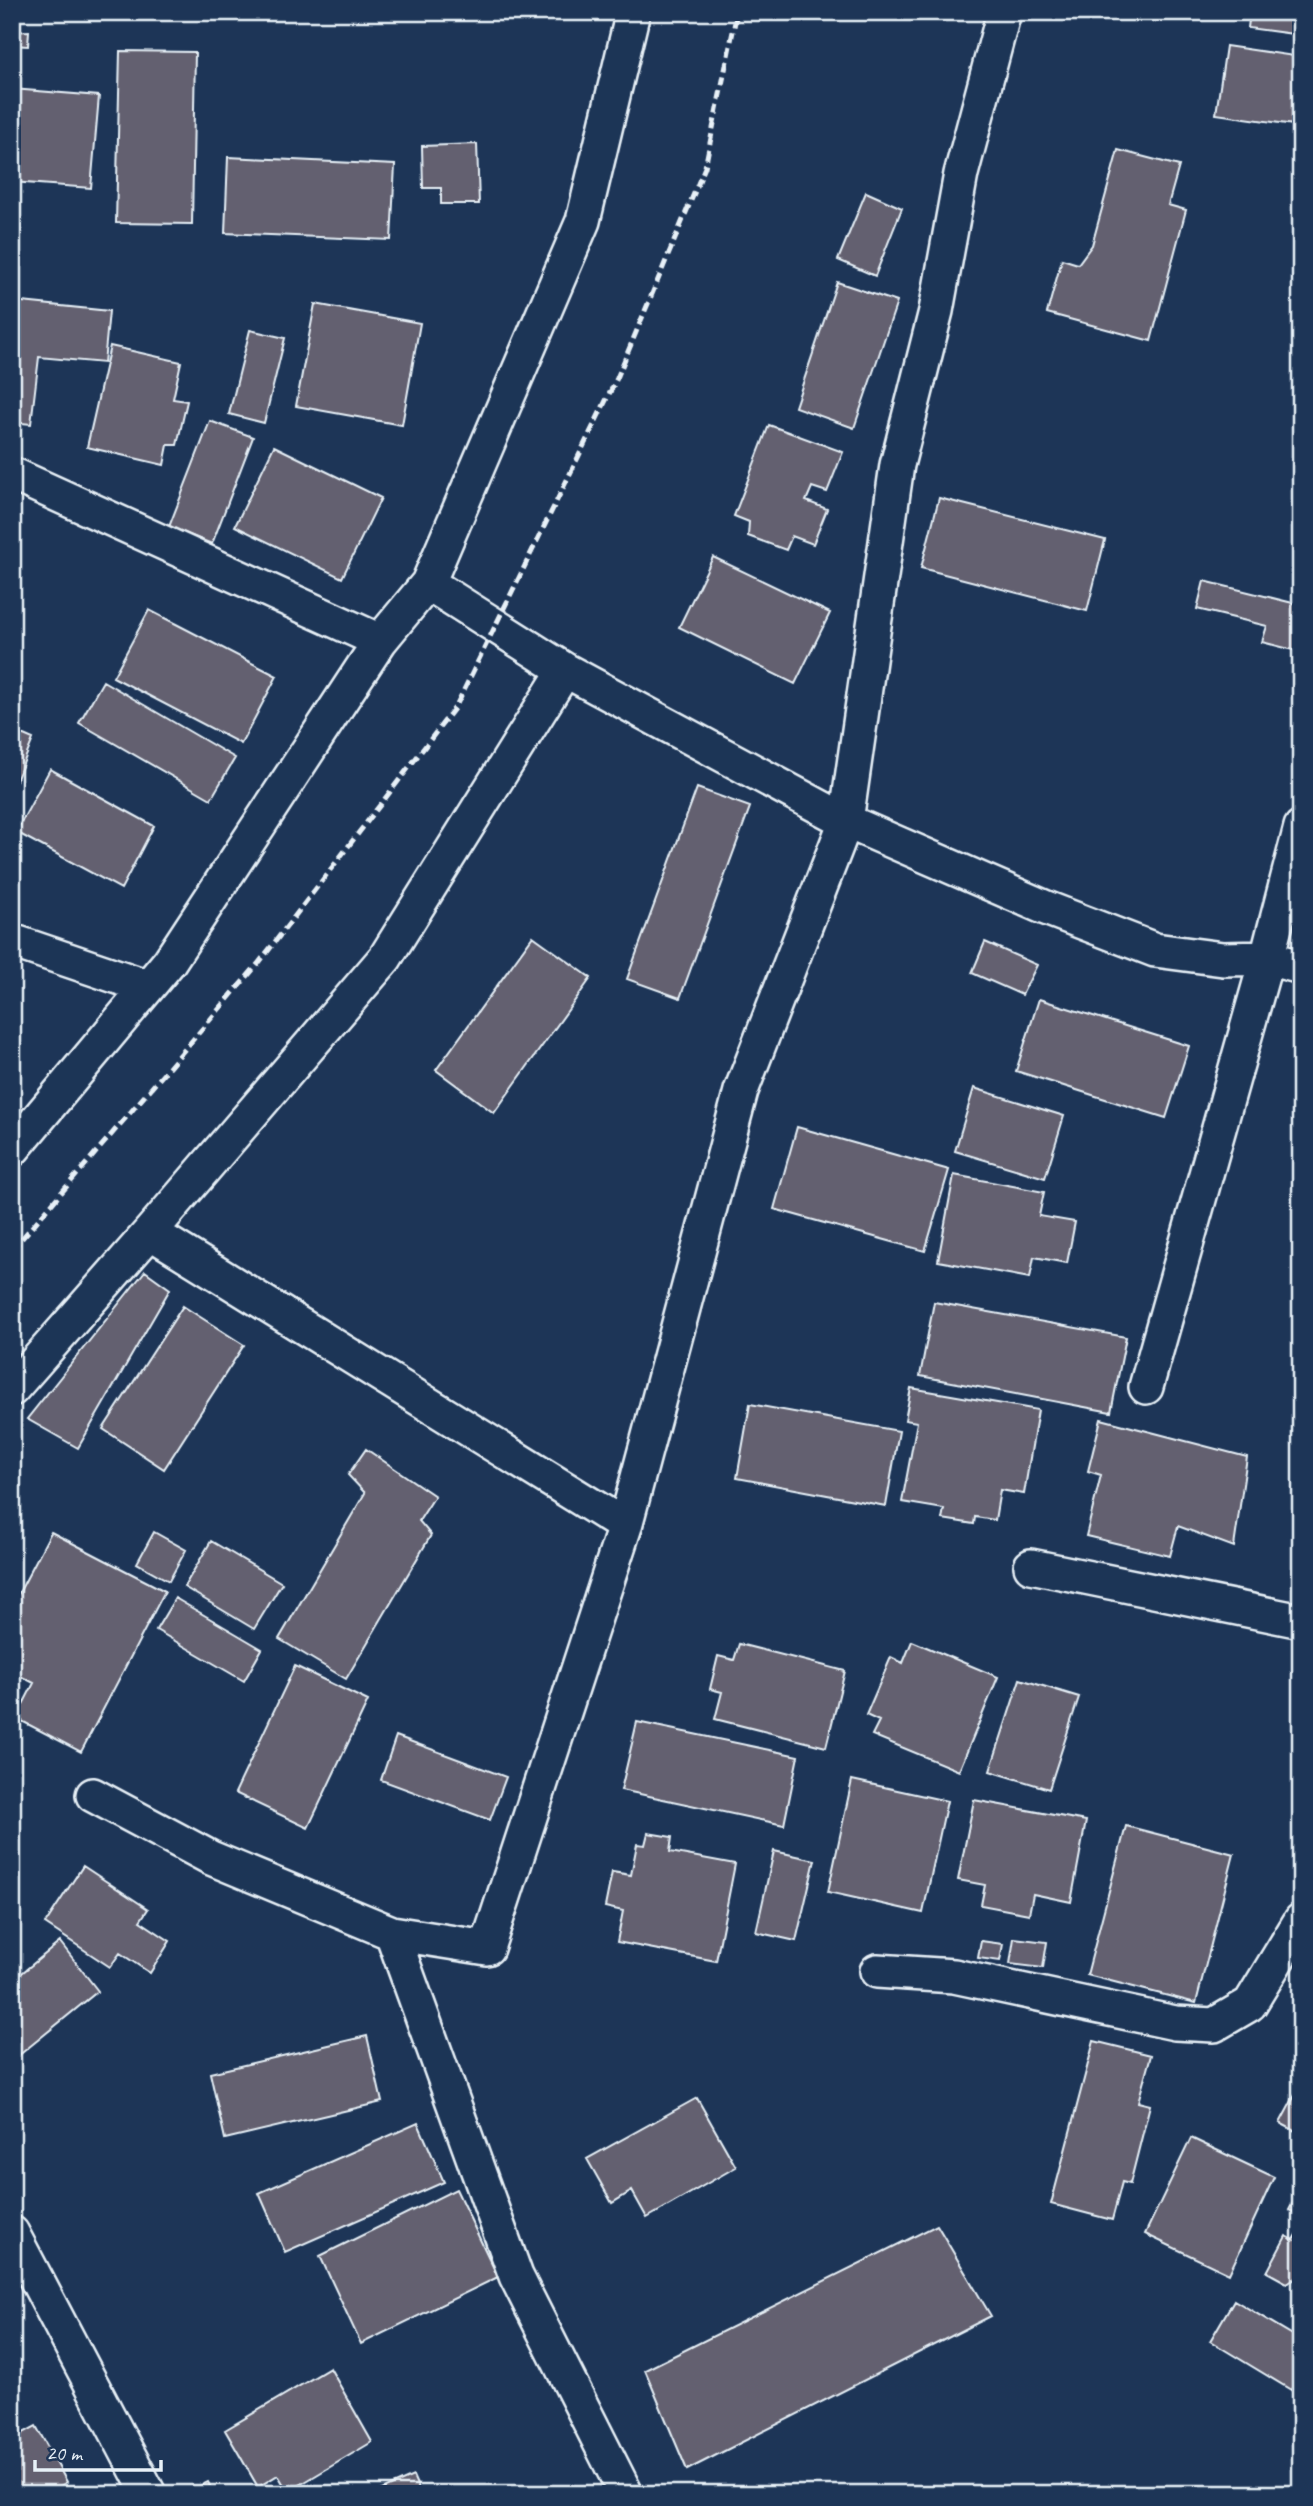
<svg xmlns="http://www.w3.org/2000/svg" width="1313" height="2506" font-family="Caveat,sans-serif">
<rect width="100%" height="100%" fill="#1d3557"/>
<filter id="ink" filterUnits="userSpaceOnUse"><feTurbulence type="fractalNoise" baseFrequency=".0143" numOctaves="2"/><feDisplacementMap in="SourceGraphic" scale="14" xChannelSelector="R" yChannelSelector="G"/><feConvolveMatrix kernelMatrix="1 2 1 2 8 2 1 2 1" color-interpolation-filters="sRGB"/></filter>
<g filter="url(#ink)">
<path fill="#63606f" stroke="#e8f1f8" stroke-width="2" d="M1250,12H1301V35L1248,28Z
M29,31L28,46L12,45V32Z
M1226,46L1301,57V126L1216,114Z
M120,51L195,52L192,224L116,223Z
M12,89L99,96L91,188L12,182Z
M477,144L479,204H441V188H423L422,146Z
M1118,150L1179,166L1168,205L1186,210L1151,341L1047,313L1062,259L1078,264L1092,245Z
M228,157L395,165L391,240L225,233Z
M866,192L902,208L875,276L838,260Z
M837,282L897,302L854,428L795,407Z
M12,301L109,311L104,363L39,357L31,424L12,422Z
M315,304L420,323L402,425L296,406Z
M250,330L285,338L264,423L229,414Z
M110,346L181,362L173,399L187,401L177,445H168L164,465L87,447Z
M1301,366V397L1293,395Z
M210,421L253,437L212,544L169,527Z
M769,425L843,452L827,492L812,487L806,501L827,509L813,544L792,536L786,550L748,536L749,522L734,516Z
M274,446L381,498L342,578L235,526Z
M939,498L1105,540L1087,611L921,568Z
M713,557L830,613L795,684L679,627Z
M1204,581L1301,605V652L1262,642L1267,626L1197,609Z
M149,610L277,676L241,744L113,677Z
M103,681L235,758L211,799L79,723Z
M12,730L33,739L12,791Z
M50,769L154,826L121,889L16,832Z
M697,788L750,807L680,998L627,979Z
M533,936L591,978L494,1113L436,1070Z
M985,942L1037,965L1022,995L972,973Z
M1039,999L1189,1046L1166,1118L1016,1071Z
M974,1088L1064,1116L1045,1178L955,1151Z
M797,1127L949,1170L925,1251L774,1209Z
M954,1175L1044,1192L1039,1216L1075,1222L1067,1263L1034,1257L1030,1278L938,1261Z
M145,1271L170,1289L78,1448L27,1419Z
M934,1302L1126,1337L1111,1412L920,1376Z
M183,1306L244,1345L164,1469L103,1429Z
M911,1388L1038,1410L1024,1494L1000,1490L995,1520L975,1517L974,1524L942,1519L944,1509L902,1502L917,1422L905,1420Z
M750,1404L899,1431L886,1506L737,1478Z
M1101,1419L1247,1457L1234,1547L1178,1526L1170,1556L1086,1536L1101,1475L1088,1471Z
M366,1449L435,1496L419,1521L431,1535L346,1679L279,1639L365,1493L348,1475Z
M51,1532L165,1591L81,1752L16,1718L34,1683L12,1672V1606Z
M154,1532L186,1550L169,1581L137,1563Z
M211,1541L282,1583L254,1629L184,1587Z
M175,1598L262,1649L244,1681L156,1630Z
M912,1641L998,1677L959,1771L872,1735L879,1721L866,1715L891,1657L903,1663Z
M739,1644L845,1671L826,1747L715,1719L722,1692L710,1689L718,1656L734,1660Z
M295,1666L368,1701L308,1828L235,1793Z
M1020,1679L1079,1697L1049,1789L990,1771Z
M637,1722L798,1756L784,1825L621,1790Z
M396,1736L506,1777L490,1820L381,1780Z
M852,1780L947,1801L923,1913L828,1892Z
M974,1800L1086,1821L1071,1902L1033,1894L1029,1914L981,1905L985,1885L958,1880Z
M1126,1826L1234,1854L1196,2003L1087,1975Z
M648,1833L672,1837L670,1852L735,1864L716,1961L617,1942L623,1911L605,1907L612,1872L631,1875L637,1844L645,1845Z
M774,1851L815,1860L796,1941L756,1932Z
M83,1866L148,1909L140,1921L170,1941L150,1973L120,1953L110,1967L45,1924Z
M1014,1938L1047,1942L1043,1968L1010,1964Z
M981,1941L1003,1944L1000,1961L978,1958Z
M60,1942L98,1991L12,2061V1981Z
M367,2036L382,2102L225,2139L210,2073Z
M1094,2041L1151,2055L1138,2102L1150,2105L1130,2184L1122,2182L1112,2220L1051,2204Z
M1301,2084V2134L1280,2123Z
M697,2098L736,2167L647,2218L632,2191L612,2203L587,2159Z
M418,2123L444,2182L285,2252L259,2193Z
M1191,2138L1274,2177L1229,2274L1145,2234Z
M1301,2188V2216L1289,2210Z
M456,2189L498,2277L361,2344L320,2256Z
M937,2225L991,2316L687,2470L645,2370Z
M1301,2228V2281L1295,2278L1287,2283L1267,2272L1286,2236L1294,2240Z
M1234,2300L1301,2340V2385L1296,2383L1291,2390L1210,2341Z
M330,2368L372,2442L288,2492L278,2475L258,2487L225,2430Z
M36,2426L67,2482L47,2494H12V2439Z
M413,2476L421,2494H373Z
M208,2482L214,2494H184Z"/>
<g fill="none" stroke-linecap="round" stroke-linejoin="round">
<defs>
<path id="street" d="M12,474L380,641
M428,583L565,670L846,821L1046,908L1155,950L1223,959L1267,958L1301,967
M12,941L148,987
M12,1150L169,962L380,641L428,583L583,221L633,12
M150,1232L625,1526
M1146,1387L1267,958L1301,827
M12,1389L150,1232L385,958L565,670
M1031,1566L1301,1621
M93,1795L211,1858L392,1933L487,1948L625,1526L741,1091L846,821L897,465L936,311L961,174L1004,12
M392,1933L516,2276L626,2494
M877,1971L954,1976L1175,2023L1214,2025L1250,2004L1301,1920
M12,2233L149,2494"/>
</defs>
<use href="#street" stroke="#e8f1f8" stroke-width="38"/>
<use href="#street" stroke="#1d3557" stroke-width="33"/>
<path stroke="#e8f1f8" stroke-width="5" stroke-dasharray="10 5" stroke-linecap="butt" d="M12,1250L258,964L456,706L617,378L705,167L737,12"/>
</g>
</g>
<rect width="1313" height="2506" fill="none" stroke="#1d3557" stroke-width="42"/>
<rect x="21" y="21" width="1271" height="2464" fill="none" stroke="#e8f1f8" stroke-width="2.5" filter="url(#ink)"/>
<path d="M35 2460v10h126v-10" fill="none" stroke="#e8f1f8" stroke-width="3.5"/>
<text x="46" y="2460" font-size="21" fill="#e8f1f8" stroke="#1d3557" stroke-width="5" paint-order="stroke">20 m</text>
</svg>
